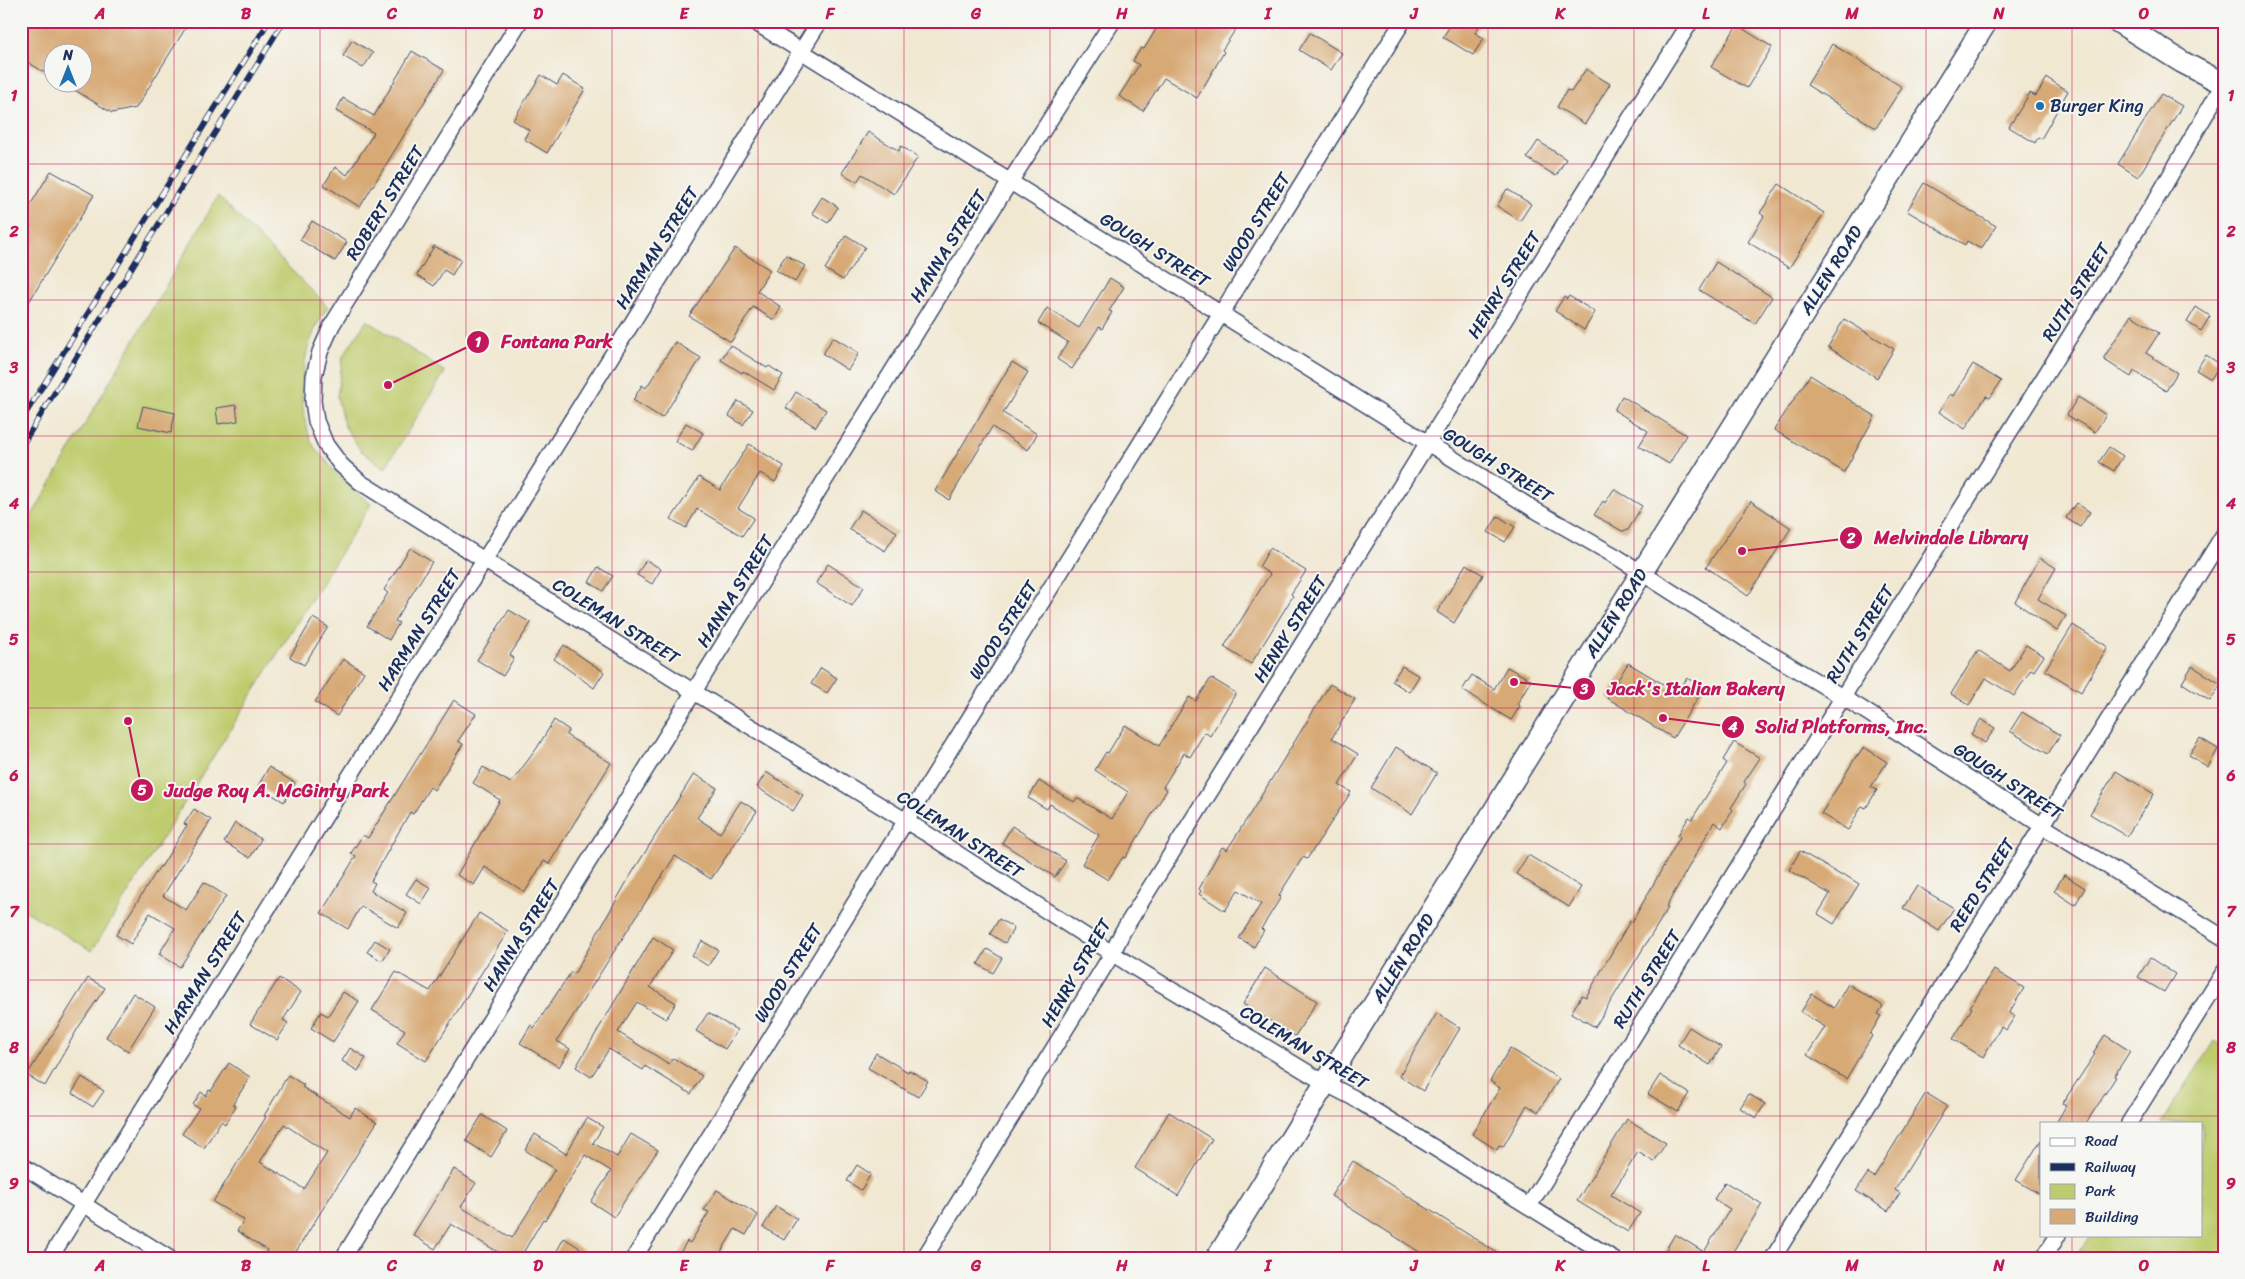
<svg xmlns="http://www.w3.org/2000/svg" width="2245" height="1279" font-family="Sriracha,sans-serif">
<rect width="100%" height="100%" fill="#f6f6f2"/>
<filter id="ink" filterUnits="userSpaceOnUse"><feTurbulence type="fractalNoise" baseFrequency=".02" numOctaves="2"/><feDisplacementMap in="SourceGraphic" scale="10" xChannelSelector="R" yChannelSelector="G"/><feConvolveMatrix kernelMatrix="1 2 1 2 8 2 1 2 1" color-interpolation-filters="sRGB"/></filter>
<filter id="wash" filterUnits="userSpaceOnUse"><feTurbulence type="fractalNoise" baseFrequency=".0096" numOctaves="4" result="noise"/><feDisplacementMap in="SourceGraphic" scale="20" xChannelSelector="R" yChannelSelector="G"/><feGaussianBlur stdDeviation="1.12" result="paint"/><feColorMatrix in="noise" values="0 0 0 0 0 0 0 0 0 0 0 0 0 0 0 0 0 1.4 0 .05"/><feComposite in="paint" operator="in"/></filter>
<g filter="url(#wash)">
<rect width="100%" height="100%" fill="#f1e8d2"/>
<path fill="#bfcc6e" stroke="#6d7e66" d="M218,196L328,307C301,344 294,400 312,443C314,448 320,454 324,458C339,478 352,488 371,504L92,951L21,908V534Z
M367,320L445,372L385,468L361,451L344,425L337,397L343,356Z
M2214,1041L2224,1047V1258H2076L2090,1235H2201V1123H2162Z"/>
<g id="blocks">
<path fill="#d7a975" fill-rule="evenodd" d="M21,21H190L136,108L112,113L62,82H82V52H52V77L21,58Z
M1161,21H1241L1222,50L1224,52L1197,98L1164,78L1143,111L1119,96L1139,65L1133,61L1141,48L1144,49Z
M1453,21H1482L1475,33L1484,38L1473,55L1443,37Z
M1737,25L1772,47L1747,88L1711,67Z
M1310,33L1342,53L1331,70L1299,50Z
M352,40L373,53L363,68L343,56Z
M1832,44L1902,87L1876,128L1807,85Z
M412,51L444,70L360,207L324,185L335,167L347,175L374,133L336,111L343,98L374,116Z
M1586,69L1610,84L1585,124L1557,107L1567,90L1571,92Z
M541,75L557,85L563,75L585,89L547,153L524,139L529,130L513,120Z
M2047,78L2068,91L2041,139L2038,137L2035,143L2009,127L2030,93L2036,96Z
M2161,94L2182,106L2138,177L2118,164Z
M868,132L899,151L901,146L918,157L894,194L862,174L857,182L842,173Z
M1538,141L1566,159L1556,176L1527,158Z
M51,171L94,195L21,315V220Z
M1924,183L1996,226L1981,249L1967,241L1965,245L1907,211Z
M1779,184L1824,213L1789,268L1748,242L1764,216L1760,213Z
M1507,189L1531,204L1520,221L1497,206Z
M822,197L838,207L828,223L812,213Z
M312,221L347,242L335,261L300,240Z
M846,235L865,247L843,280L825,269Z
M434,246L461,260L452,275L444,270L434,286L417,275Z
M735,248L770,270L757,291L781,307L774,320L753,307L731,342L689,316Z
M786,255L805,266L795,282L776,270Z
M1716,262L1772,297L1755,324L1699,290Z
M1110,278L1124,287L1109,311L1112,312L1102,329L1099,327L1072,369L1057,359L1068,342L1038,323L1047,308L1079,328Z
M1569,296L1595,312L1584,330L1555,311L1564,297L1567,299Z
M2196,307L2210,316L2201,331L2187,322Z
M2131,315L2159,333L2146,353L2177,373L2166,391L2134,371L2131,377L2103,359Z
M1844,319L1894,349L1877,378L1828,347Z
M833,337L859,353L848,370L823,354Z
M675,342L701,358L662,418L633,400L642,385L646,388Z
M730,345L767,368L769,366L783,375L774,390L743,371L742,373L721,360Z
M2206,355L2220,364L2211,379L2196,370Z
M1012,362L1028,372L1003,413L1037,434L1028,450L992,427L949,500L935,491Z
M1973,364L2001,381L1990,398L1986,396L1965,429L1939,412L1950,394L1953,396Z
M1810,375L1875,416L1844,472L1774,430Z
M796,392L826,410L816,427L786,408Z
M1622,396L1686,435L1669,464L1639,446L1648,431L1614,410Z
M2078,397L2106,415L2095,432L2067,415Z
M738,401L753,410L743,425L729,416Z
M236,405L238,421L218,424L216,408Z
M143,406L175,413L171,433L138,426Z
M686,423L703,433L692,451L675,441Z
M749,444L784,466L775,482L760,473L738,508L754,518L742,536L697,509L686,528L671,519L699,477L720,490Z
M2109,447L2123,456L2114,471L2099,462Z
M1614,489L1642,506L1628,530L1622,531L1594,515L1603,501L1605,503Z
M1751,501L1791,528L1748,596L1706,567Z
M2076,503L2090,512L2080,527L2066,518Z
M861,510L897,532L885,551L849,529Z
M1498,516L1515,527L1505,542L1488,532Z
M410,548L432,562L395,621L399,623L389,640L367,626L388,593L384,590Z
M1270,548L1306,571L1291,594L1293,596L1251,664L1224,647L1270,574L1259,567Z
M2040,558L2056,568L2038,599L2066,616L2057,631L2015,602Z
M646,560L661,569L652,584L637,575Z
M828,564L864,587L852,606L816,583Z
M1466,564L1483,575L1454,623L1437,612Z
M598,567L613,576L603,591L589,582Z
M509,610L531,623L510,655L514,658L503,676L477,660Z
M313,618L328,627L304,665L290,657Z
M2073,625L2108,647L2081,692L2045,670Z
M564,645L604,672L594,688L554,659Z
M2026,645L2044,656L2034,671L2031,669L2014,696L1986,678L1969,705L1951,694L1978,650L2010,671Z
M343,659L364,672L337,716L315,702Z
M1628,663L1678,693L1687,678L1704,688L1673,738L1607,698Z
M1402,666L1419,676L1409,692L1392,681Z
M2192,666L2221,684L2210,701L2182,683Z
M1507,667L1531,680L1517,704L1520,706L1511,720L1462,690L1472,675L1494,689Z
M821,668L837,678L827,693L811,684Z
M1211,678L1236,693L1210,736L1205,732L1190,757L1184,753L1163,787L1167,790L1125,858L1123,857L1108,880L1082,864L1099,835L1050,804L1047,809L1028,798L1039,781L1074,802L1077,798L1112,819L1128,792L1095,770L1106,752L1108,753L1125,725L1159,746L1189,697L1196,701Z
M1330,684L1355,699L1332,738L1358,754L1339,785L1351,792L1307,859L1303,857L1279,895L1281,897L1261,929L1264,930L1254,947L1239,938L1261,904L1238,890L1225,911L1199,894L1201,891L1199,889L1222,847L1227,850L1250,814Z
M454,700L476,714L458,741L463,744L434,790L430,787L413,814L410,812L371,881L375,883L371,891L407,913L398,928L361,906L348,929L321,913L356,856L351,853L363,835L368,838Z
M2022,712L2060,735L2048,754L2010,731Z
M1981,719L1995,728L1985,743L1971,734Z
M554,720L569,730L566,735L611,763L549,864L544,861L525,892L485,867L474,885L457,875L500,800L473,783L483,767L511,783L537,748Z
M2200,738L2218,749L2208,767L2189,755Z
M1734,742L1760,758L1744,782L1746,784L1731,808L1733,810L1722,828L1714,822L1666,907L1668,908L1595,1027L1571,1013L1582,995L1586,997L1630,921L1632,922L1680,837L1678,835L1689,817L1692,819L1727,763L1723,760Z
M1396,747L1437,773L1412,814L1371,788Z
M1864,747L1887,762L1871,787L1877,790L1866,808L1862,806L1848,830L1821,814L1857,755L1858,756Z
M269,767L295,783L284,802L258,786Z
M2116,771L2154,794L2127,836L2090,814Z
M766,772L803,795L793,811L757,787Z
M694,774L717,788L697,818L720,833L741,801L757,811L711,879L675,856L557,1041L570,1049L559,1067L520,1043L531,1025L534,1028L571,972L574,974L629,878Z
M194,809L211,820L163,896L186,910L204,882L226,896L180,967L159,954L175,928L150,913L131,944L116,935L160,866L161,867L187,825L184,824Z
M235,823L261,839L250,858L224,842Z
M1012,826L1066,861L1055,877L1002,843Z
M1800,851L1842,876L1843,874L1859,884L1834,924L1818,914L1830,894L1789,870Z
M1528,855L1581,887L1569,907L1516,874Z
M2064,875L2085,888L2075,905L2054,891Z
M416,879L431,888L421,904L406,894Z
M1917,886L1954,908L1939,931L1903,908Z
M479,913L508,931L426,1061L397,1043L405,1030L372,1010L396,972L430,991Z
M999,919L1014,928L1005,943L990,934Z
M653,937L673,950L650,987L676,1003L666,1019L637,1002L618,1032L669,1064L673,1058L702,1076L691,1094L645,1066L643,1070L609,1049L591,1077L576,1067Z
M375,940L390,949L382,961L367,952Z
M702,941L718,950L708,966L692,956Z
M987,949L1002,958L993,973L978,964Z
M2150,958L2175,974L2164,992L2138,977Z
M1265,968L1317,1001L1295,1036L1243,1004Z
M1994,970L2024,988L2009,1013L2015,1016L2006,1030L2001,1027L1983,1057L1953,1039L1972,1008L1970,1007Z
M88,978L105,988L78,1028L45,1086L27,1075Z
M279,978L301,992L283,1020L288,1023L277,1040L250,1024Z
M1848,984L1883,1006L1878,1014L1881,1016L1870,1034L1872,1036L1846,1079L1807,1055L1825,1027L1801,1012L1812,994L1834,1008Z
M343,992L359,1001L333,1042L311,1028L321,1012L328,1016Z
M133,993L155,1007L128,1051L106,1037Z
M708,1013L737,1030L725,1049L696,1031Z
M1437,1013L1460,1028L1423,1091L1399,1076Z
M1689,1027L1721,1047L1710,1065L1678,1045Z
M2105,1035L2130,1051L2114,1076L2116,1077L2086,1123H2056L2066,1106L2062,1104L2095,1054L2093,1053Z
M350,1048L366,1058L358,1071L342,1061Z
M1510,1048L1559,1079L1538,1112L1527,1105L1503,1147L1499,1145L1497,1150L1472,1134L1500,1088L1490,1081Z
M876,1053L908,1072L909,1070L928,1081L918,1097L868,1068Z
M229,1063L250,1077L233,1104L236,1106L225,1124L221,1121L204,1148L182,1134L199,1108L193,1105L201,1092L206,1096L209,1090L211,1091Z
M288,1075L304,1085L302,1087L350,1117L355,1108L377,1122L292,1258H262L267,1250L237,1231L244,1220L213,1202L266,1117L264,1116ZM284,1124L327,1153L304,1189L260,1162Z
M1660,1075L1689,1093L1678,1112L1648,1094Z
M82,1077L104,1091L93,1107L72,1093Z
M1926,1093L1947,1106L1895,1190L1900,1193L1888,1211L1856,1191L1868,1173L1874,1177Z
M1749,1094L1765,1104L1756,1118L1740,1108Z
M1169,1112L1212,1139L1178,1196L1135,1168Z
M482,1115L507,1131L491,1157L466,1141Z
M587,1118L603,1127L593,1143L617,1157L631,1134L658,1150L614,1217L591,1202L611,1171L585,1155L545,1220L543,1219L520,1258H508L451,1224L435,1249L413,1235L454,1169L476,1183L461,1207L512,1238L555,1169L525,1150L535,1134L566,1154Z
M1627,1119L1666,1143L1654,1162L1638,1152L1611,1195L1640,1213L1628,1232L1577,1201Z
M2041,1140V1195L2016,1180Z
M1353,1161L1505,1258H1429L1331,1196Z
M857,1165L871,1174L861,1190L847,1181Z
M1725,1182L1762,1204L1729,1258H1661L1675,1234L1704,1252L1730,1209L1714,1199Z
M717,1190L758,1215L746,1235L735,1229L717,1258H677L687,1241L690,1243L709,1212L704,1210Z
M776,1206L797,1219L784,1240L763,1227Z
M564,1238L596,1258H553Z"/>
</g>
</g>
<g filter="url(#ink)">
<use href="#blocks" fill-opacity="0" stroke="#3b4b6f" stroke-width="1"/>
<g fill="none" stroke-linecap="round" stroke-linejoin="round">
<defs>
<path id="minor" d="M520,21L332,325L320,352L314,376L313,401L316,421L326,445L341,465L360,482L694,692L924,832L1132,966L1325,1083L1354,1098L1612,1258
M753,21L1535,510L1617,557L1744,638L1862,709L2041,825L2224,938
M2129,1123L2224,972
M21,1165L169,1258
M1529,1206L1854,679L2157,198L2224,83
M50,1258L820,21
M343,1258L999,199L1113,21
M634,1258L1403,21
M924,1258L1112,954L1123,931L1691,21
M1773,1258L2224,534
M2044,1258L2058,1235"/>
<path id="secondary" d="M2117,21L2182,62L2224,84
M1217,1258L1652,556L1987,21"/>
</defs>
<use href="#minor" stroke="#3b4b6f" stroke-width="18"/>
<use href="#secondary" stroke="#3b4b6f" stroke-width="24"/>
<use href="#minor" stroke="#fff" stroke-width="15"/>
<use href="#secondary" stroke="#fff" stroke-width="21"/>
<defs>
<path id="rail" d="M21,421L269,21
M21,447L284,21"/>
</defs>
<use href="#rail" stroke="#1b2f5e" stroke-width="5.5"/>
<use href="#rail" stroke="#f6f6f2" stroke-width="4" stroke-dasharray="11" stroke-linecap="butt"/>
</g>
</g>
<path fill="none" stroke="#c2185b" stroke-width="1" stroke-opacity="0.55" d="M174,21V1258M320,21V1258M466,21V1258M612,21V1258M758,21V1258M904,21V1258M1050,21V1258M1196,21V1258M1342,21V1258M1488,21V1258M1634,21V1258M1780,21V1258M1926,21V1258M2072,21V1123M21,164H2224M21,300H2224M21,436H2224M21,572H2224M21,708H2224M21,844H2224M21,980H2224M21,1116H2224M2072,1235V1258"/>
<circle fill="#1f6fb2" stroke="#f6f6f2" stroke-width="2" cx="2040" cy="106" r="5"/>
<g text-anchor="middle" stroke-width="4" stroke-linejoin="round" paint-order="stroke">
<g font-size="18" fill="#1b2f5e" stroke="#f6f6f2" text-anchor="start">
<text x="2050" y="112">Burger King</text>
</g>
<g font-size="18" fill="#1b2f5e" stroke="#f6f6f2">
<text transform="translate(385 203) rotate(-58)" y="6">ROBERT STREET</text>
<text transform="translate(1256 222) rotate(-58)" y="6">WOOD STREET</text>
<text transform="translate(948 246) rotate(-58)" y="6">HANNA STREET</text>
<text transform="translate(657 248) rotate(-58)" y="6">HARMAN STREET</text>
<text transform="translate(1155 250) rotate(32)" y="6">GOUGH STREET</text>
<text transform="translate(1831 270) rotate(-58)" y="6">ALLEN ROAD</text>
<text transform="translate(1504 285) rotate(-58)" y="6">HENRY STREET</text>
<text transform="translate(2076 292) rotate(-58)" y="6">RUTH STREET</text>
<text transform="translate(1498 465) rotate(32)" y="6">GOUGH STREET</text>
<text transform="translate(735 591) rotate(-58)" y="6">HANNA STREET</text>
<text transform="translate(1616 613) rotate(-58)" y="6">ALLEN ROAD</text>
<text transform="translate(616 621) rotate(32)" y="6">COLEMAN STREET</text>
<text transform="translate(1290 629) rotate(-58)" y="6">HENRY STREET</text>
<text transform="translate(419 630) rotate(-58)" y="6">HARMAN STREET</text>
<text transform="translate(1003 630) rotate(-58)" y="6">WOOD STREET</text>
<text transform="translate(1860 634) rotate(-58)" y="6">RUTH STREET</text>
<text transform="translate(2008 781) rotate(33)" y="6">GOUGH STREET</text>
<text transform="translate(960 834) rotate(33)" y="6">COLEMAN STREET</text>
<text transform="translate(1982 885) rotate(-58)" y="6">REED STREET</text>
<text transform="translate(521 935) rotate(-58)" y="6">HANNA STREET</text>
<text transform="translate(1403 958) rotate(-58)" y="6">ALLEN ROAD</text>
<text transform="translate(205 973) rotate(-58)" y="6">HARMAN STREET</text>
<text transform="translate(788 973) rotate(-58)" y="6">WOOD STREET</text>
<text transform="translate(1076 973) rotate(-60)" y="6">HENRY STREET</text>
<text transform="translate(1647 979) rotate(-58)" y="6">RUTH STREET</text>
<text transform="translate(1304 1047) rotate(31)" y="6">COLEMAN STREET</text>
</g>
</g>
<path fill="none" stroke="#c2185b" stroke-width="2" d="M388 385L478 342M1742 551L1851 538M1514 682L1584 689M1663 718L1733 727M128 721L142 790"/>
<g fill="#c2185b" stroke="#f6f6f2" stroke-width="2">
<circle cx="388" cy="385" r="5"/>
<circle cx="1742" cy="551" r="5"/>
<circle cx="1514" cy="682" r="5"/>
<circle cx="1663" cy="718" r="5"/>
<circle cx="128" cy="721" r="5"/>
<circle cx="478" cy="342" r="12"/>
<circle cx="1851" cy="538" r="12"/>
<circle cx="1584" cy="689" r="12"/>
<circle cx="1733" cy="727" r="12"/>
<circle cx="142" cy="790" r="12"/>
</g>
<g font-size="15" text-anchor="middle" font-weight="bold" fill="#fff">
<text x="478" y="347">1</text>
<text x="1851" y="543">2</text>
<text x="1584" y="694">3</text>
<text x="1733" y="732">4</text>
<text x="142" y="795">5</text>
</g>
<g font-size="19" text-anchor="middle" font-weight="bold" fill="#c2185b" stroke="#f6f6f2" stroke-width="4" stroke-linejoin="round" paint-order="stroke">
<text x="557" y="348">Fontana Park</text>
<text x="1951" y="544">Melvindale Library</text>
<text x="1696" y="695">Jack's Italian Bakery</text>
<text x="1842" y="733">Solid Platforms, Inc.</text>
<text x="277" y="797">Judge Roy A. McGinty Park</text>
</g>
<rect width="2245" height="1279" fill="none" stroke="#f6f6f2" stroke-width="55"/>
<rect x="2040" y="1122" width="162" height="115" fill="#f6f6f2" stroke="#9ea6b7"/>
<rect x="2050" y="1138" width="25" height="8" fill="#ffffff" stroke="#9ea6b7"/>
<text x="2085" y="1146" font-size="15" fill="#1b2f5e">Road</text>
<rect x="2050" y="1163" width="25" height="8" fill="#1b2f5e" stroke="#9ea6b7"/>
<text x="2085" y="1172" font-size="15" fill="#1b2f5e">Railway</text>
<rect x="2050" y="1184" width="25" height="15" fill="#bfcc6e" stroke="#9ea6b7"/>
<text x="2085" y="1196" font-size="15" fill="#1b2f5e">Park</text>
<rect x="2050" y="1209" width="25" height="15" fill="#d7a975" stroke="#9ea6b7"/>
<text x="2085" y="1222" font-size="15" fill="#1b2f5e">Building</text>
<g transform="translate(68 68)"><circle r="24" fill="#f6f6f2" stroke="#9ea6b7"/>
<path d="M0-4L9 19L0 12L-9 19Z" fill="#1f6fb2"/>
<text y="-8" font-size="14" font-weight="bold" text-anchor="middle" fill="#1b2f5e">N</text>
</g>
<rect x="28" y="28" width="2190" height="1224" fill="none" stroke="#c2185b" stroke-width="2"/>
<g font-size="16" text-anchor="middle" font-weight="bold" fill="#c2185b">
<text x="100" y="19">A</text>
<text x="246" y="19">B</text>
<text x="392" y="19">C</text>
<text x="538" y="19">D</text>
<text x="684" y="19">E</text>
<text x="830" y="19">F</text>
<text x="976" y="19">G</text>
<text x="1122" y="19">H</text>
<text x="1268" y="19">I</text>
<text x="1414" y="19">J</text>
<text x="1560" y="19">K</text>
<text x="1706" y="19">L</text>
<text x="1852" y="19">M</text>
<text x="1999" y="19">N</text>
<text x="2144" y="19">O</text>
<text x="14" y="101">1</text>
<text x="2231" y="101">1</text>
<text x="14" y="237">2</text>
<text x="2231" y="237">2</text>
<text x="14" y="373">3</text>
<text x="2231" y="373">3</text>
<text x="14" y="509">4</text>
<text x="2231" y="509">4</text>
<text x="14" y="645">5</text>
<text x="2231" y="645">5</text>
<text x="14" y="781">6</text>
<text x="2231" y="781">6</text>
<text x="14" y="917">7</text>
<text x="2231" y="917">7</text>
<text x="14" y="1053">8</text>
<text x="2231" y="1053">8</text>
<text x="14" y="1189">9</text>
<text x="2231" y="1189">9</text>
<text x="100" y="1271">A</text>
<text x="246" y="1271">B</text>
<text x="392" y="1271">C</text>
<text x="538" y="1271">D</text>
<text x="684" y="1271">E</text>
<text x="830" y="1271">F</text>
<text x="976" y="1271">G</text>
<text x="1122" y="1271">H</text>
<text x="1268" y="1271">I</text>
<text x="1414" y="1271">J</text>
<text x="1560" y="1271">K</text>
<text x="1706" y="1271">L</text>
<text x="1852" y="1271">M</text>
<text x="1999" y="1271">N</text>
<text x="2144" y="1271">O</text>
</g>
</svg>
